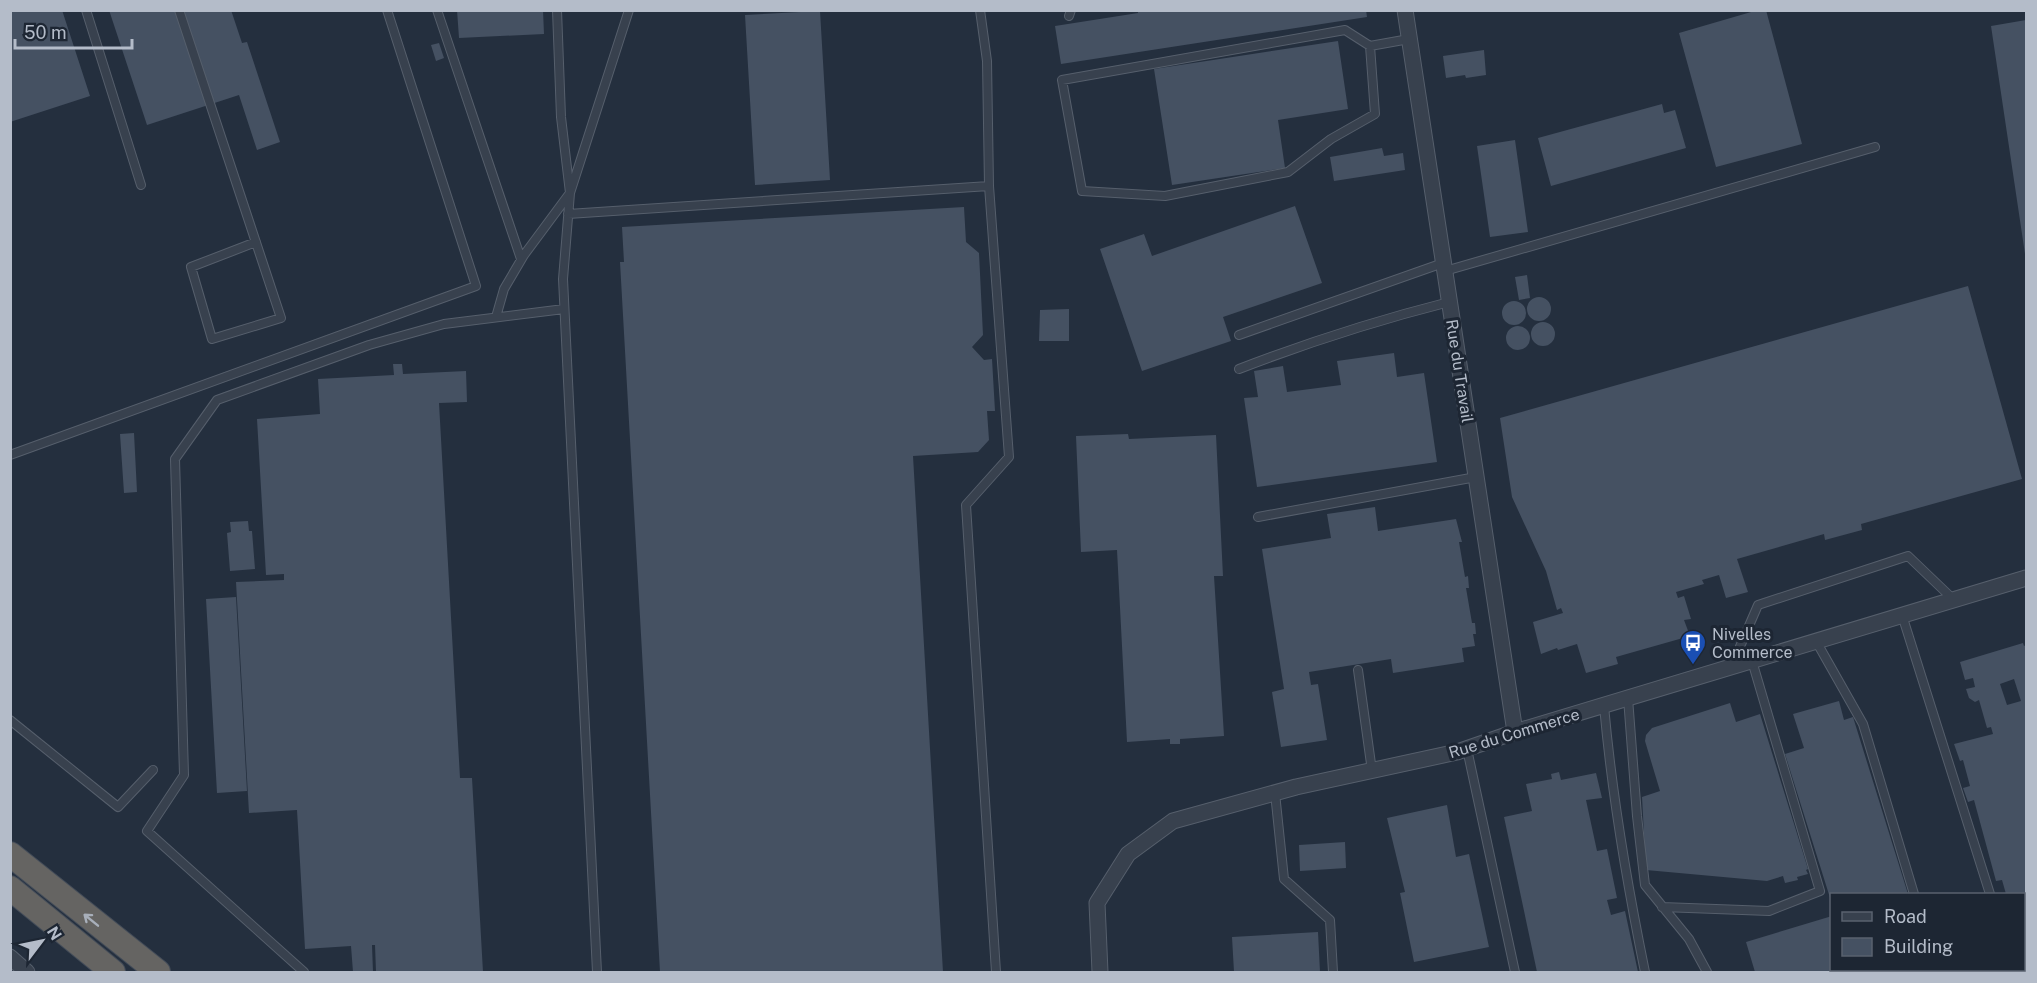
<svg xmlns="http://www.w3.org/2000/svg" width="2037" height="983" font-family="'Public Sans',sans-serif">
<rect width="100%" height="100%" fill="#242f3e"/>
<path fill="#455162" fill-rule="evenodd" d="M10,10H62L90,96L10,122Z
M109,10H231L242,43L247,42L280,142L257,150L239,95L147,125Z
M457,10H543L544,34L459,38Z
M1138,10H1366L1367,17L1061,64L1055,26L1138,13Z
M1758,10H1766L1802,144L1716,167L1679,33Z
M820,11L830,180L755,185L745,15Z
M2026,20V253L2025,254L1991,26Z
M1338,41L1348,109L1278,120L1285,168L1172,185L1154,69Z
M439,43L444,58L436,61L431,45Z
M1484,50L1486,75L1466,78L1465,75L1446,78L1443,56Z
M1662,104L1664,113L1675,110L1686,148L1551,186L1538,138Z
M1515,140L1528,232L1490,237L1477,146Z
M1382,148L1384,156L1403,153L1405,170L1334,181L1330,157Z
M1295,206L1322,283L1223,317L1231,341L1142,371L1100,249L1144,234L1152,256Z
M964,207L966,242L979,253L983,335L972,347L984,360L992,359L995,411H987L989,440L978,452L913,456L943,972H660L620,262H624L622,227Z
M1527,275L1530,298L1519,300L1515,277Z
M1968,286L2022,479L1861,524L1862,530L1825,540L1824,534L1737,559L1748,592L1726,598L1719,575L1702,580L1704,584L1676,592L1678,598L1684,596L1691,619L1684,620L1690,636L1616,657L1618,664L1586,673L1577,644L1558,650L1557,648L1541,654L1533,622L1563,613L1561,608L1557,610L1546,571L1512,497L1500,418Z
M1527 309a12 12 0 1 1 24 0a12 12 0 1 1-24 0Z
M1502 313a12 12 0 1 1 24 0a12 12 0 1 1-24 0Z
M1069,309V341H1039L1040,310Z
M1531 334a12 12 0 1 1 24 0a12 12 0 1 1-24 0Z
M1506 338a12 12 0 1 1 24 0a12 12 0 1 1-24 0Z
M1394,353L1397,377L1424,373L1437,462L1257,487L1244,398L1258,397L1254,371L1283,366L1287,392L1341,385L1337,361Z
M393,364H402L403,374L466,371L467,402L439,403L460,778H472L483,972H376L375,945H372L373,972H353L351,946L305,949L297,810L249,813L236,582L284,580V574L266,575L257,419L320,414L318,379L394,375Z
M134,433L137,492L124,493L120,434Z
M1128,434L1129,439L1216,435L1223,576H1214L1224,736L1180,739V744H1170V739L1127,742L1117,550L1081,552L1076,436Z
M1375,507L1378,531L1456,519L1462,542H1459L1465,577L1468,576L1469,588H1466L1472,623H1475L1476,634H1473L1475,646L1462,648L1464,662L1393,673L1391,659L1309,672L1311,685L1318,684L1327,740L1281,747L1272,692L1284,689L1262,549L1331,538L1327,514Z
M248,521L249,531H252L255,569L230,571L227,533L231,532L230,522Z
M236,597L247,791L217,793L206,599Z
M2023,643L2024,646L2026,645V909L2024,910V894H2006L2002,880L1996,881L1974,800L1968,802L1963,788L1970,786L1963,760L1960,761L1954,744L1993,734L1991,727L1987,728L1979,700L1975,702L1969,698L1966,689L1975,687L1973,678L1965,680L1960,662ZM2014,679L2021,701L2007,705L2000,684Z
M1839,701L1844,720L1853,717L1908,894H1832L1831,901L1785,754L1804,748L1793,714Z
M1730,703L1736,722L1760,714L1808,869L1806,870L1808,874L1797,877L1798,880L1785,883L1783,876L1767,881L1646,870L1642,797L1660,791L1645,741L1646,735L1652,728Z
M1559,772L1561,780L1596,773L1602,798L1586,800L1597,851L1607,849L1617,898L1607,900L1611,915L1625,911L1638,972H1537L1504,817L1532,811L1526,784L1552,779L1551,774Z
M1447,805L1456,857L1469,854L1489,947L1414,962L1400,893L1405,892L1387,818Z
M1345,842L1346,868L1300,871L1299,845Z
M1832,916V970H1931L1932,972H1755L1746,942Z
M1318,932L1320,972H1234L1232,937Z"/>
<g fill="none" stroke-linecap="round" stroke-linejoin="round">
<defs>
<path id="service" d="M86,10L141,185
M179,10L281,318L212,339L191,267L256,242
M437,10L521,259
M980,10L987,61L989,186L1009,457L966,505L996,972
M1069,16L1071,10
M1370,46L1375,114L1331,139L1288,172L1165,196L1082,191L1062,80L1345,30L1370,46L1409,39
M568,214L989,186
M1445,271L1875,147
M496,317L504,289L524,255L570,193L561,117L557,10
M1239,335L1443,263
M1239,369C1309,342 1378,320 1449,302
M10,455L476,286L387,10
M1258,517L1476,477
M1902,615L1990,894
M1816,641L1863,724L1914,894
M1732,665L1758,605L1908,556L1954,600
M1358,670L1372,771
M1628,698L1637,816L1645,885L1689,939L1707,972
M1604,706C1612,795 1627,884 1645,972
M10,720L118,807L153,770
M1467,749L1515,972
M1275,793L1284,879L1330,920L1333,972
M1662,907L1769,911L1820,891L1752,661
M2024,921L2026,920
M1937,970L1938,972
M304,972L147,831L184,775L175,459L217,400L369,345L444,324L564,309
M597,972L563,279L570,193L629,10"/>
<path id="minor" d="M1405,10L1515,732
M10,957L27,972
M1100,972L1097,903L1128,854L1173,821L1296,787L1457,752L1515,732L2026,578"/>
<path id="trunk" d="M10,854L158,972
M10,888L113,972"/>
</defs>
<use href="#service" stroke="#565f6c" stroke-width="10"/>
<use href="#minor" stroke="#565f6c" stroke-width="17"/>
<use href="#trunk" stroke="#434c59" stroke-width="26"/>
<use href="#service" stroke="#38414e" stroke-width="8"/>
<use href="#minor" stroke="#38414e" stroke-width="15"/>
<use href="#trunk" stroke="#656462" stroke-width="24"/>
</g>
<defs><path id="oneway-shaft" d="M-6 0H5M1.5-3L5.5 0L1.5 3" fill="none" stroke-width="1.6" stroke-linecap="round" stroke-linejoin="round" transform="scale(1.5)"/></defs>
<use stroke="#a8afba" href="#oneway-shaft" transform="translate(91 920) rotate(-141)"/>
<defs>
<symbol id="bus-pin" viewBox="-11 -11 22 30"><path d="M0 17L-7.5 6A9.5 9.5 0 1 1 7.5 6Z" fill="#1a4fb4" stroke="#1d2633"/><path d="M-5-6H5V4H4V6H2V4H-2V6H-4V4H-5ZM-3.5-4V0h7V-4ZM-3.5 1.2v1.5H-2V1.2ZM2 1.2v1.5H3.5V1.2Z" fill="#fff"/></symbol>
</defs>
<g fill-rule="evenodd">
<use href="#bus-pin" x="1678" y="628" width="30" height="40"/>
</g>
<g text-anchor="middle" stroke-width="6" stroke-linejoin="round" paint-order="stroke">
<g font-size="16" fill="#b4bcc9" stroke="#1d2633">
<text transform="translate(1460 371) rotate(81)" y="6">Rue du Travail</text>
<text transform="translate(1514 733) rotate(-17)" y="6">Rue du Commerce</text>
</g>
<g font-size="16" fill="#b4bcc9" stroke="#1d2633" text-anchor="start">
<text x="1712" y="640">Nivelles<tspan x="1712" dy="18">Commerce</tspan></text>
</g>
</g>
<rect width="2037" height="983" fill="none" stroke="#b4bcc9" stroke-width="24"/>
<rect x="1830" y="893" width="195" height="78" fill="#1d2633" stroke="#59626f" stroke-width="1.5"/>
<rect x="1842" y="912" width="30" height="9" fill="#38414e" stroke="#59626f" stroke-width="1.5"/>
<text x="1884" y="923" font-size="18" fill="#b4bcc9">Road</text>
<rect x="1842" y="938" width="30" height="18" fill="#455162" stroke="#59626f" stroke-width="1.5"/>
<text x="1884" y="953" font-size="18" fill="#b4bcc9">Building</text>
<g transform="translate(42 941) rotate(58)" stroke="#1d2633" stroke-width="4.5" paint-order="stroke">
<path d="M0-4.5L10 22L0 15L-10 22Z" fill="#b4bcc9"/>
<text y="-9" font-size="16" font-weight="bold" text-anchor="middle" fill="#b4bcc9">N</text>
</g>
<path d="M15 39v9h117v-9" fill="none" stroke="#b4bcc9" stroke-width="3"/>
<text x="24" y="39" font-size="18" fill="#b4bcc9" stroke="#1d2633" stroke-width="4.5" paint-order="stroke">50 m</text>
</svg>
